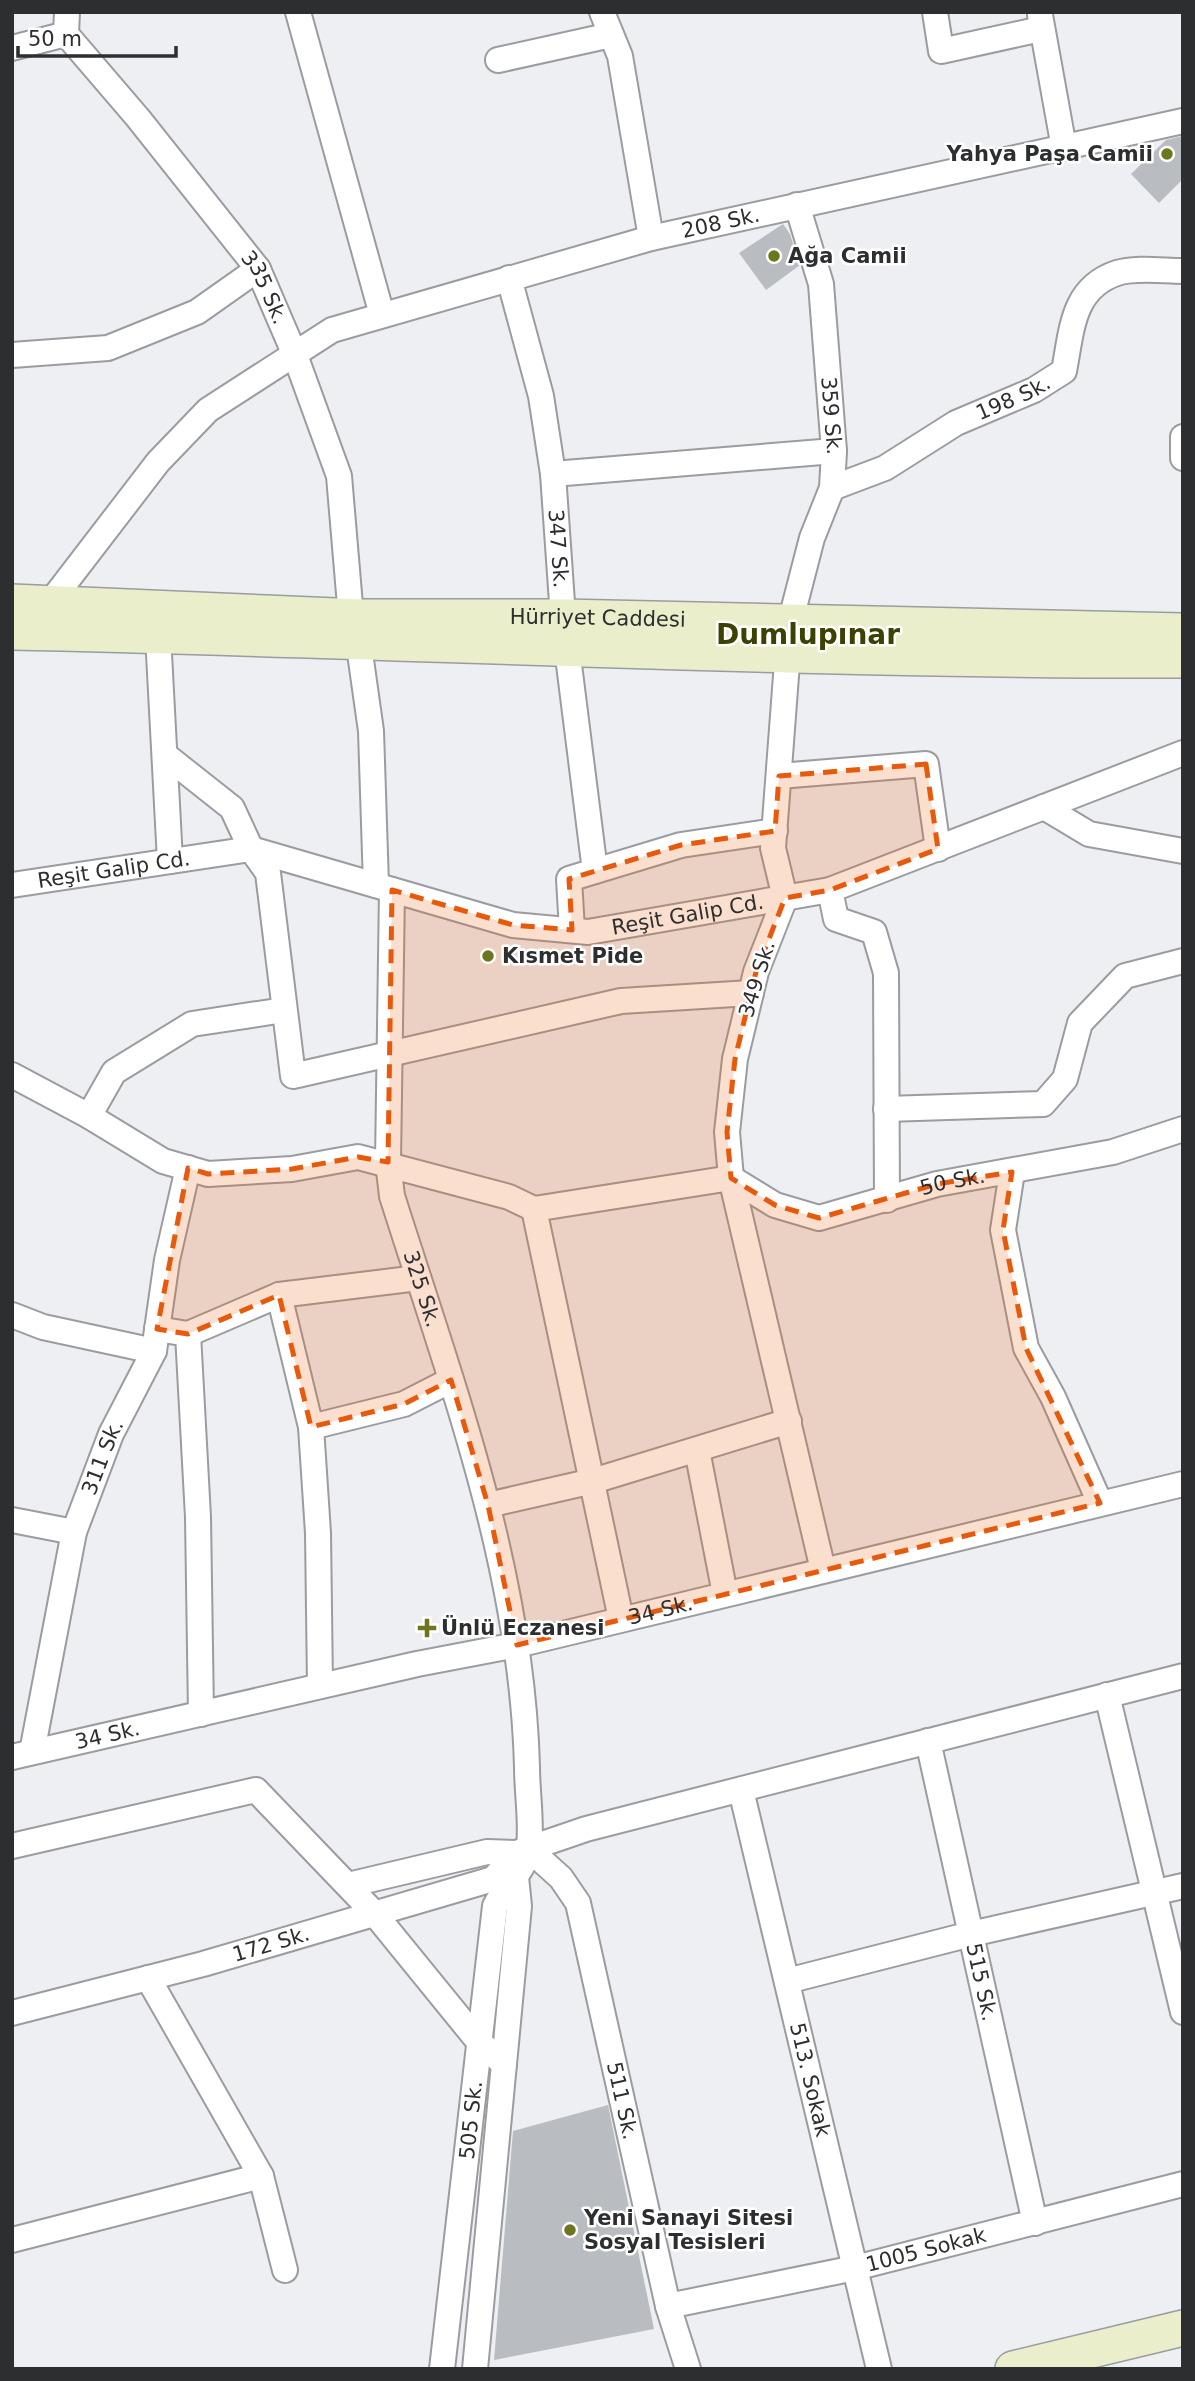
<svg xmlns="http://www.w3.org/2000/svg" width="1195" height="2381" font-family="'DejaVu Sans',sans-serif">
<rect width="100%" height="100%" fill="#edeff3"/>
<path fill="#b9bcc0" d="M1183,136V179L1159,203L1131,174L1166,140Z
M783,224L790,234L800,265L766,290L739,253Z
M608,2105L654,2329L494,2360L513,2131Z"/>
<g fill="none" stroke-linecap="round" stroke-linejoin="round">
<defs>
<g id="street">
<path id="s1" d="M67,12L66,34L138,118L258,269L295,355L339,476L351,617L358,639L371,731L376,885"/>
<path d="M298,12L382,315"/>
<path d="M602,12L620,56L651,238"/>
<path d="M935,12L941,51L1041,29"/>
<path d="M1040,15L1064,148"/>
<path d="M12,48L66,34"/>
<path d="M498,60L611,35"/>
<path id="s2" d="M797,205L821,284L834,451L832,488L812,538L790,623L773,848L785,898L756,972L735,1059L727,1132L731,1178L823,1570"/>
<path id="s3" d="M509,278L541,396L553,474L563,617L595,871L569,879L572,930"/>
<path d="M12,355L108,348L197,312L258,269"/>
<path d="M1183,437V458"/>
<path d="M553,474L834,451"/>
<path id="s4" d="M832,488L885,468L956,423L1034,390L1064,371C1072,330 1072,288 1117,273C1136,267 1163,271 1183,271"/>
<path id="s5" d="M49,604L158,462L208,410L332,330L651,238L1183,121"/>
<path d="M158,635L170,861"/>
<path d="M165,755L232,808L251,849L268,873L293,1076L621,1001L751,993"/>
<path d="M779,776L926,764L938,849"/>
<path d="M1044,807L1089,834L1183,851"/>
<path d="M595,871L681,845L775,831"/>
<path id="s6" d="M12,885L251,849L513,925L588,932L830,890L1183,753"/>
<path id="s7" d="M392,890L388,1162L392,1196C451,1382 522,1569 527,1767C527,1793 532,1822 529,1847C526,1870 505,1886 495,1906L442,2369"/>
<path d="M830,890L836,919L874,932L886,973L887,1200"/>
<path d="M12,1075L89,1116L163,1161L208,1174L292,1169L358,1157L509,1197L534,1209L731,1178"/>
<path d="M886,1109L1043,1104L1065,1079L1080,1023L1125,976L1183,961"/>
<path d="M89,1116L114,1072L192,1024L284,1010"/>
<path d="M1012,1172L1003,1230L1026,1348L1053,1397L1100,1503"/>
<path id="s8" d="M731,1178L775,1205L819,1218L937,1184L1113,1152L1183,1129"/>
<path d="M534,1209L621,1619"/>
<path d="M279,1295L311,1427L318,1533L320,1686"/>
<path d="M12,1315L43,1327L154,1351"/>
<path d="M157,1329L188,1334L198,1517L201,1714"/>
<path d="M188,1334L279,1295L418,1278"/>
<path d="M311,1427L404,1404L451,1380"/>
<path d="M697,1450L725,1594"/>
<path d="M488,1505L593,1481L789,1421"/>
<path d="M12,1520L74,1532"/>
<path d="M1107,1695L1183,2012"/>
<path id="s9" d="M928,1741L1035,2223"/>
<path id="s10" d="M32,1752L74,1532L111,1434L154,1351L167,1260L188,1168"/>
<path id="s11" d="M12,1757L417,1664L517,1645L1183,1484"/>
<path id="s12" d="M741,1790L879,2369"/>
<path d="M12,1846L256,1790L374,1913L479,2042L504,2064"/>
<path id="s13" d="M529,1849L561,1878L578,1903L668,2306L688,2369"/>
<path d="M348,1885L487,1852L516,1853L586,1829L1183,1676"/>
<path d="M148,1978L261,2176L285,2270"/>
<path d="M787,1981L971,1934L1183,1886"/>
<path id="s14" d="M12,2013L203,1964L493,1879L513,1858"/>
<path d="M12,2240L261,2176"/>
<path id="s15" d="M668,2306L855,2268L1183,2184"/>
<path d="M475,2369L519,1906L516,1877"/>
</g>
<g id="secondary">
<path id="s16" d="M12,602L360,617H563L1183,631"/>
<path d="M12,632C403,640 792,661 1183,660"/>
<path d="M1013,2369L1183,2328"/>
</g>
</defs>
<use href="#street" stroke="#9a9ca0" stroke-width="28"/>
<use href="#secondary" stroke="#9a9ca0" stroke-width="38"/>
<use href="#street" stroke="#fff" stroke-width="24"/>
<use href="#secondary" stroke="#eaeeca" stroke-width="35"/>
</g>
<path fill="#e8590c" fill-opacity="0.2" stroke="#e8590c" stroke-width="5" stroke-dasharray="14 9" stroke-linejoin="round" d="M926,764L938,849L830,890L785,898L756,972L735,1059L727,1132L731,1178L775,1205L819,1218L937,1184L1012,1172L1003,1230L1026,1348L1100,1503L517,1645L488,1505L451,1380L404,1404L311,1427L279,1295L188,1334L157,1329L188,1168L208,1174L292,1169L358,1157L388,1162L392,890L513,925L572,930L569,879L681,845L775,831L779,776Z"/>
<g fill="#6d761f" stroke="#fff" stroke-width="2.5">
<circle cx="1167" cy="154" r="7"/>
<circle cx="774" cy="256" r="7"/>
<circle cx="488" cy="956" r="7"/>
<path d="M423.5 1617.5h7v7h7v7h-7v7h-7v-7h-7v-7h7z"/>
<circle cx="570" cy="2230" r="7"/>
</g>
<g text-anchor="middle" stroke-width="5" stroke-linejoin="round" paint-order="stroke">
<g font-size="21" font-weight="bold" fill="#2d2e30" stroke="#fff" text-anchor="start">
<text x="1153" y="161" text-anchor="end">Yahya Paşa Camii</text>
<text x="788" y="263">Ağa Camii</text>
<text x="502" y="963">Kısmet Pide</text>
<text x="441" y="1635">Ünlü Eczanesi</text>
<text x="584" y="2225">Yeni Sanayi Sitesi<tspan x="584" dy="24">Sosyal Tesisleri</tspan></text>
</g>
<g font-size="21" fill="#2d2e30" stroke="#fff">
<text dy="7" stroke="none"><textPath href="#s5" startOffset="802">208 Sk.</textPath></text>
<text dy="7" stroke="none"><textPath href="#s1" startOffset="345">335 Sk.</textPath></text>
<text dy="7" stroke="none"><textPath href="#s4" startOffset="203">198 Sk.</textPath></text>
<text dy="7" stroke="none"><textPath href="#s2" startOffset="215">359 Sk.</textPath></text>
<text dy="7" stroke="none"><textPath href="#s3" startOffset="276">347 Sk.</textPath></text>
<text dy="7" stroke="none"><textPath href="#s16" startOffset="586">Hürriyet Caddesi</textPath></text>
<text dy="7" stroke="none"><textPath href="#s6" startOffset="103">Reşit Galip Cd.</textPath></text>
<text dy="7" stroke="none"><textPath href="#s6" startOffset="691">Reşit Galip Cd.</textPath></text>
<text transform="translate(757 979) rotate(-73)" y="7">349 Sk.</text>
<text dy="7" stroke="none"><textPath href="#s8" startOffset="236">50 Sk.</textPath></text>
<text dy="7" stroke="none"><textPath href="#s7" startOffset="404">325 Sk.</textPath></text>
<text dy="7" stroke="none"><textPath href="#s10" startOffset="304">311 Sk.</textPath></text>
<text dy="7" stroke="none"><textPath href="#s11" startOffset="665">34 Sk.</textPath></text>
<text dy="7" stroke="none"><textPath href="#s11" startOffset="98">34 Sk.</textPath></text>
<text dy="7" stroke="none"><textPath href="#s14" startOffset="268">172 Sk.</textPath></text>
<text dy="7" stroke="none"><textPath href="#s9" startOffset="247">515 Sk.</textPath></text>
<text dy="7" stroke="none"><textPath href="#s12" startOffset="298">513. Sokak</textPath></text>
<text dy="7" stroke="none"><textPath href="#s13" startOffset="276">511 Sk.</textPath></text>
<text transform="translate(471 2120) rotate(-84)" y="7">505 Sk.</text>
<text dy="7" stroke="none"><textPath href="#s15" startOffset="264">1005 Sokak</textPath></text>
</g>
<g font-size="28" font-weight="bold" fill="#3d4203" stroke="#fff">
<text x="808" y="644">Dumlupınar</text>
</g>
</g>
<rect width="1195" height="2381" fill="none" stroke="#2d2e30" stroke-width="28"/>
<path d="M18 46v10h158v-10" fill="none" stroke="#2d2e30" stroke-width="3.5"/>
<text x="28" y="46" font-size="21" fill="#2d2e30" stroke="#ffffff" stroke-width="5" paint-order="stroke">50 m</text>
</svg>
